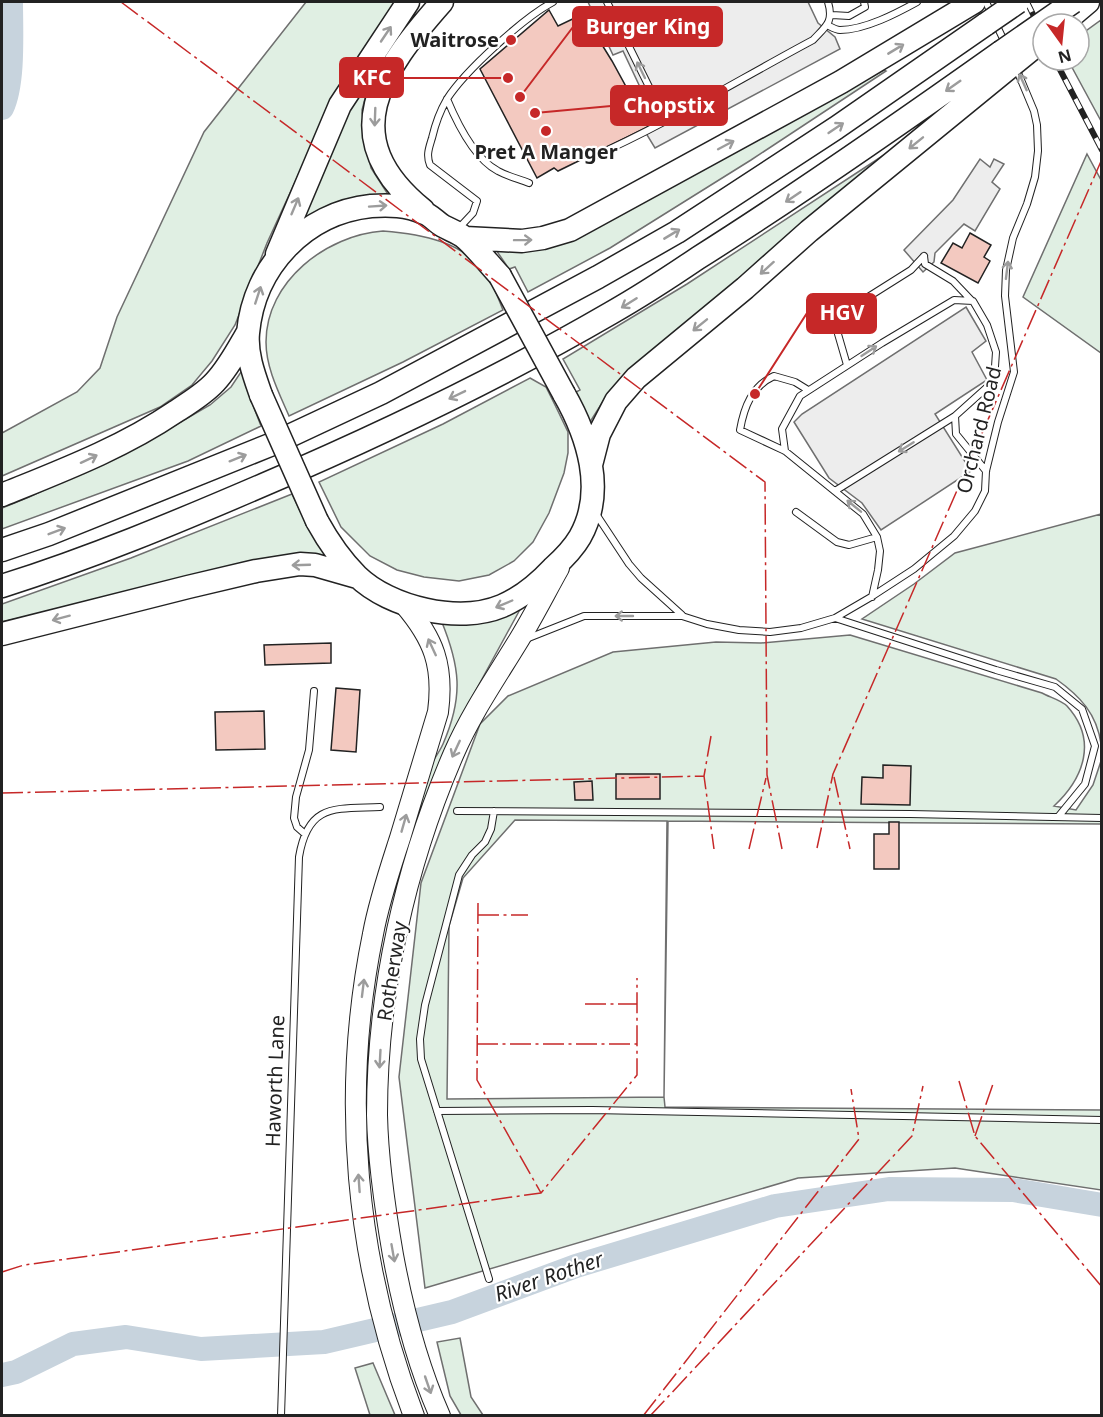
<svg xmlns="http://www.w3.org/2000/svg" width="1103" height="1417" font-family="'Noto Sans',sans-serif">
<rect width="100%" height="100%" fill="#fff"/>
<path fill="#e0efe3" stroke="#6f6f6f" stroke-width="1.5" d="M306,2H396L324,119L267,243L235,325L212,361L192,385L160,407L2,476V433L77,392L100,368L117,317L204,132Z
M1101,20V121L1068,60H1079V36Z
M884,70L886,71L751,160L610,248L528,292L515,267L509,269L494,247L517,249L841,94Z
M367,78L370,80L362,110L365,141L371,168L391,199L297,229L334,135Z
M1087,154L1101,180V353L1023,297Z
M884,155L714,300L607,395L590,422L576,392L580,390L563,359L687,284Z
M383,231C420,234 465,241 488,276C494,286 498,298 503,310L403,362L289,416C279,393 266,368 266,342C266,281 327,235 383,231Z
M245,366L250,397L261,426L188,461L2,529V508L29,497L143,444L210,405L231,387Z
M530,378L546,387L555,405L568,432V453L564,473L549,513L533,542L514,561L489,575L459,581L424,577L397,570L370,556L341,527L319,482L443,424Z
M292,494L306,523L335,562L122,595L2,622V604L131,558Z
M1101,514V744C1097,714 1080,696 1056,679L862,619L914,584L955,553Z
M523,604L458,723L409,837C413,820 417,790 425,775C430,764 438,755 443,744C464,696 460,666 441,620Z
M850,635L1042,693C1049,697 1061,700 1067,706C1098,740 1084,778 1054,806L1076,810L1093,785L1101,761V824L668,821L664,1097L667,821L515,820L463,878L449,926L447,1099L664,1097L665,1107L1101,1110V1190L955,1168L798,1178L425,1288L399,1077L421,883L480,724L508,696L613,652L716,642L761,643Z
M460,1338L471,1397L483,1415H461L450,1396L437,1342Z
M373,1363L395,1415H370L355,1368Z"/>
<path fill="#ededed" stroke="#6f6f6f" stroke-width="1.5" d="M588,2H808L818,23L835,37L840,49L655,148L644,130L656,121L623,51L613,55Z
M980,159L990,167L994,159L1004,164L992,182L1000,189L975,231L964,224L935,253L934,262L923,272L904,250L953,200Z
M966,307L986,341L972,352L987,380L935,414L971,471L881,530L862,503L829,478L794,422L802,414Z"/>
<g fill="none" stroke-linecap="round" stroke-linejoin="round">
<path stroke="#c7d3dd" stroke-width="24" d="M2,108C14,83 11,31 11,2
M2,1375L16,1372L73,1344L126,1337L201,1349L324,1342L452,1312L576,1266L775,1206L889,1189L1013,1190L1102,1205"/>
</g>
<path fill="#f3c9c0" stroke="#222" stroke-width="1.5" d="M549,10L558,26L583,14L612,61L648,127L558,171L554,168L537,178L480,69Z
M970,233L991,245L984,257L990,261L978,283L941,263L953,243L962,248Z
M331,643V663L265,665L264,645Z
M336,688L360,690L356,752L331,750Z
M264,711L265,749L216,750L215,712Z
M883,765L911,766L910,805L861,804L862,777L883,778Z
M616,774H660V799H616Z
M592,781L593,800H575L574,782Z
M889,822H899V869H874V834H889Z"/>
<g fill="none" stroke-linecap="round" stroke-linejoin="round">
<defs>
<path id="lane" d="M607,2L660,109L671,120
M986,2L992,15
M832,15L849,16L865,7L864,2
M996,24L1006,45
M827,25C831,27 836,30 840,30C865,30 897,13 917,2
M447,99C457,123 475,159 498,171C507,176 519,179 529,183
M590,158C667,124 738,80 813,40C826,26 834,22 828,2
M458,229L473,213L477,201L430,165C426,155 429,148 432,138C435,125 440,111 447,99C465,71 523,18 553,2
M924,256L925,264L953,281L972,301
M847,365L838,334V316L911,270L924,256
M808,390L795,382L774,376C752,386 744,407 740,430L785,451L863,514L877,537L880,551L878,570L872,597
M785,451L782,429L800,396L882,343L954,300L973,301L987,325L996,352L994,381L955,416L956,434L986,471
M835,491L955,416
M796,512L837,542L849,545L877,537
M596,514L629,564L641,578L682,615
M835,618L996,670L1055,687L1082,709L1095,746L1085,784L1058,817
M526,639L584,616H682L707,624L739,630L770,632L801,628L835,618L871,597L914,569L954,536L975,511L985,491L986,471L998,422L1014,372L1005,296L1006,270L1013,238L1027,204L1035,177L1038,151L1037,125L1034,111L1016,68
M457,811L910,814L1102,818
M305,834L297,827L294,818L296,797L309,750L314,691
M437,1111L592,1110L1102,1120
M489,1279L421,1059L420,1039L425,1005L459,875L472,855L485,842L491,829L494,811
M281,1416L299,857C308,803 335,809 380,807"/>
<path id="primary" d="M404,604C434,639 444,666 438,712C425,754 413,796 400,838C390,869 379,901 373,934C340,1095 355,1262 414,1416
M440,1416C417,1364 403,1309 393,1255C385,1209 378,1161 377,1115C377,991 405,866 454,753C471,714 495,679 517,643C532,619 545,593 559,568"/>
<path id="highway" d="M1062,24L1088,2
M423,210C333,137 381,71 442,2
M465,238L522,241L543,238L570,230L841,82L974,2
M277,254L340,105L408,2
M261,395C254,375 246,354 248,333C254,266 305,213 371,206C390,205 406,205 424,213C431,215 436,222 443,226C450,230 460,233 466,239C478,250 489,264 500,276
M591,465L599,434L616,401L636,378L745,288L809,231L1011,66
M2,495C61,471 122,448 175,412C189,403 204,394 215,382C229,367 238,349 248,332
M317,521C328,541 340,559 357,576C390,608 459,624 502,606C523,597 538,584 553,568C563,559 573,549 580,537C606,491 588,436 564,394
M2,550L49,534L270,445L381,393L598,277L677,232L836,128L986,24
M2,586C91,558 177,522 263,485C382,434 499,378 611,313C641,296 670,277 698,258C801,193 901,123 1001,52
M2,634L188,587L256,571L300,564L315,565L357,577"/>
</defs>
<use href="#lane" stroke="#222" stroke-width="8"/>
<use href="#primary" stroke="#222" stroke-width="22"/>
<use href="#highway" stroke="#222" stroke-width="25"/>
<use href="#lane" stroke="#fff" stroke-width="6"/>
<use href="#primary" stroke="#fff" stroke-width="20"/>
<use href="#highway" stroke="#fff" stroke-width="22"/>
<defs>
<path id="rail" d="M1027,2L1043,35
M1055,60L1102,150"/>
</defs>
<use href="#rail" stroke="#222" stroke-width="6"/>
<use href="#rail" stroke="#fff" stroke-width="4" stroke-dasharray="11" stroke-linecap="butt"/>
<defs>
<path id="highway-bridge" d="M986,24L1018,2
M1001,52L1073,2
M1011,66L1043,40
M500,276L564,394
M261,395L317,521"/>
</defs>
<use href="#highway-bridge" stroke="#222" stroke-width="25" stroke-linecap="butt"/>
<use href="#highway-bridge" stroke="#fff" stroke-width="22"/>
<path stroke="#c62828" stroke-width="1.5" stroke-dasharray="21 4.5 3 4.5" stroke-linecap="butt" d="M121,2L765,482L767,775L782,849
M711,736L704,776L714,849
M834,777L850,849
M2,793L704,776
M817,848L833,774L1102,159
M749,849L766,778
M478,903L477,1080L541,1193
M478,915H528
M585,1004H637
M477,1044H637
M959,1081L975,1136L1102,1287
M975,1136L994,1081
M2,1272L24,1265L541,1193L637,1075V978
M643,1416L859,1139L851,1089
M650,1416L912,1136L923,1086"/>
</g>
<defs><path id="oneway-shaft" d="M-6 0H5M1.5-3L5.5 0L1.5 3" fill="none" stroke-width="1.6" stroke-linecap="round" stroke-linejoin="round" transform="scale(1.5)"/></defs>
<g stroke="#9c9c9c">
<use href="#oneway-shaft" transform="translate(386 34) rotate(-56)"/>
<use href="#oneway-shaft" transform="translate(896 49) rotate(-31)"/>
<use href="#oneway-shaft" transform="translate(641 70) rotate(-116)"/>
<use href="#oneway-shaft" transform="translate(1023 82) rotate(-114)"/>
<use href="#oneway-shaft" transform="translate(953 86) rotate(145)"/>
<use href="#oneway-shaft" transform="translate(375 117) rotate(92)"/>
<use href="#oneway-shaft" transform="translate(836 128) rotate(-34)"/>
<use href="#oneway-shaft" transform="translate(916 143) rotate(141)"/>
<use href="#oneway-shaft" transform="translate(726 145) rotate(-28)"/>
<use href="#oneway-shaft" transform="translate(793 197) rotate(146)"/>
<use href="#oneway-shaft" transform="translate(295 206) rotate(-67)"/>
<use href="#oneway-shaft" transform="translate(378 206) rotate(-4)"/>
<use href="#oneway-shaft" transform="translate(672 234) rotate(-31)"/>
<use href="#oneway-shaft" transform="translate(523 240) rotate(-1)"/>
<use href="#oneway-shaft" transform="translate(767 268) rotate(138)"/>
<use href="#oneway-shaft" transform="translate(1007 270) rotate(-83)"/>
<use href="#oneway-shaft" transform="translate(258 295) rotate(-72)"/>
<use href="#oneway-shaft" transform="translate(629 303) rotate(148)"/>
<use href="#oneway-shaft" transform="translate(700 325) rotate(141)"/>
<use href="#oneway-shaft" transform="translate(869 351) rotate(-33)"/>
<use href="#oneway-shaft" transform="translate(457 395) rotate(154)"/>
<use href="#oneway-shaft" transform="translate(906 447) rotate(148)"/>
<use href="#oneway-shaft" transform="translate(238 458) rotate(-22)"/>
<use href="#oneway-shaft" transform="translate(89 459) rotate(-25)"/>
<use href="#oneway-shaft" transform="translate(854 506) rotate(-141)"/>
<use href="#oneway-shaft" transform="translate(57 531) rotate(-21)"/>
<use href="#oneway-shaft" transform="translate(301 565) rotate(178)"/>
<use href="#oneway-shaft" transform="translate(504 604) rotate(157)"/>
<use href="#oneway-shaft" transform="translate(624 616) rotate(180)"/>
<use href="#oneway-shaft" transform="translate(61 618) rotate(165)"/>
<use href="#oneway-shaft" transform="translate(432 647) rotate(-115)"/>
<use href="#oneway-shaft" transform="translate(456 749) rotate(115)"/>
<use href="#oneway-shaft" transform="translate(404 823) rotate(-74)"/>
<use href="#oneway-shaft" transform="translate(363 988) rotate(-83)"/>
<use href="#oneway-shaft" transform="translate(380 1059) rotate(93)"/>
<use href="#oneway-shaft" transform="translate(359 1183) rotate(-94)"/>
<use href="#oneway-shaft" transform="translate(393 1253) rotate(80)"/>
<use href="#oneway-shaft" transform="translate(428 1385) rotate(71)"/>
</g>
<g fill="#c62828" stroke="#fff" stroke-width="2">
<circle cx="511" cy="40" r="6"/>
<circle cx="546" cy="131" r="6"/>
</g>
<g text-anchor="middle" stroke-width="4.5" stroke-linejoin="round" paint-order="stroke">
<g font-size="20" font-weight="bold" fill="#222" stroke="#fff" text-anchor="end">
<text x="499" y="47">Waitrose</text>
<text x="546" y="159" text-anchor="middle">Pret A Manger</text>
</g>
<g font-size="20" fill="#222" stroke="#fff">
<text transform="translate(979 430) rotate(-76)" y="7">Orchard Road</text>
<text transform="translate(392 971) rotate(-81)" y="7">Rotherway</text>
<text transform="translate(275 1081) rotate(-88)" y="7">Haworth Lane</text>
</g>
<g font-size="21" font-style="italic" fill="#222" stroke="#fff">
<text transform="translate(549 1277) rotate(-19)" y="7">River Rother</text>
</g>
</g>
<path fill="none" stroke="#c62828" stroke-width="2" d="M520 97L573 27M508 78L403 78M535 113L611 106M755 394L807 313"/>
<g fill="#c62828" stroke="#fff" stroke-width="2">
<circle cx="520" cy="97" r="6"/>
<circle cx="508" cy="78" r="6"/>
<circle cx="535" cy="113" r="6"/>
<circle cx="755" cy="394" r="6"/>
</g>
<g fill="#c62828" stroke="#c62828" stroke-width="2">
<rect x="573" y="7" width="149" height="39" rx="6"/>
<rect x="340" y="58" width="63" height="39" rx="6"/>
<rect x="611" y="86" width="116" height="39" rx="6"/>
<rect x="807" y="294" width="69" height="39" rx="6"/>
</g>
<g font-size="21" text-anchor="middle" font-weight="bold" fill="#fff">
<text x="648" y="34">Burger King</text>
<text x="372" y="85">KFC</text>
<text x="669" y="113">Chopstix</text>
<text x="842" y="320">HGV</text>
</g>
<rect width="1103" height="1417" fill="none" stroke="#222222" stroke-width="6"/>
<g transform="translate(1061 42) rotate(165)"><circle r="28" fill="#ffffff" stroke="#a7a7a7" stroke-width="1.5"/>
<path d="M0-4.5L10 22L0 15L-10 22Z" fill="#c62828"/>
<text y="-9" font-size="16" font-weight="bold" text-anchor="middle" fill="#222222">N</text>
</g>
</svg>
